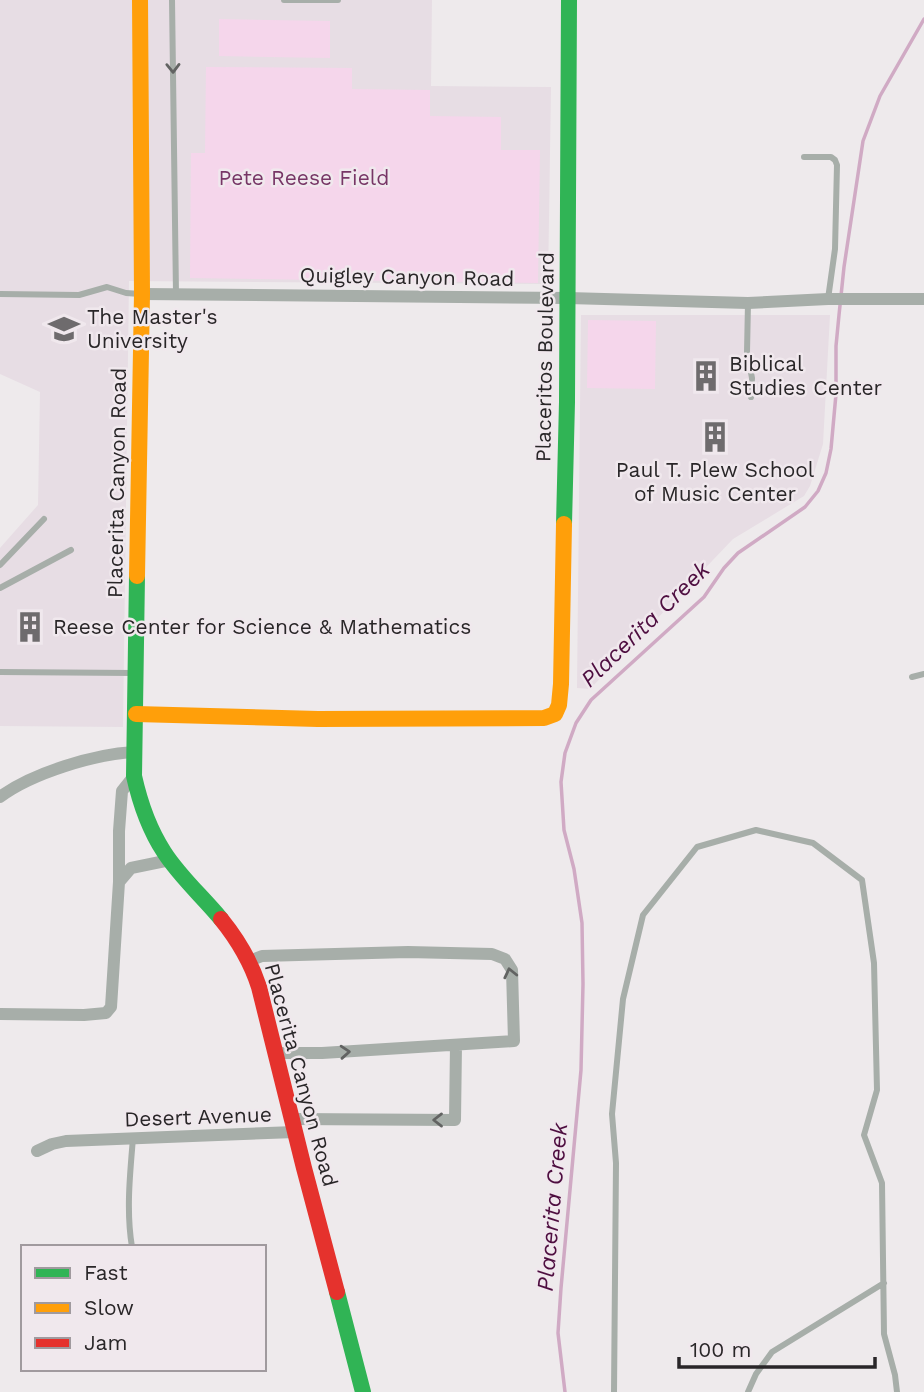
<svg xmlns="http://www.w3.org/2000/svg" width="924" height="1392" font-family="'Work Sans',sans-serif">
<rect width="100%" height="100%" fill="#eeeaec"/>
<path fill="#e7dde4" d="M0,0H432L431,86L551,87L548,284L129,281L123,727L0,726V548L38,505L40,392L0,374Z
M581,315H830L823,444L810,486L804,496L733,539L590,689L577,688Z"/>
<path fill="#f5d6eb" d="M219,19L330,21V58L219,56Z
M206,67L352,68V89L430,90V116L501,117V150H540L538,283L190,278L191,153H205Z
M588,320L656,321L655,389L587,388Z"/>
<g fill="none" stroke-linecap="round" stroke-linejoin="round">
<path stroke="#d0aac4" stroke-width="3.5" d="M565,1392L558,1333L561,1288L581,1070L583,984L582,923L574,869L564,830L561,782L565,753L576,723L591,700L704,597L724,568L738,553L805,507L818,491L826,473L831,449L836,394V346L839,315L844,267L863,141L880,96L924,19"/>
<path stroke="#a7aea9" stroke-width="6" d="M172,0L176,294
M284,0H338
M804,157H831L835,160L837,165L835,249L828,299
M0,294L79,295L107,287L126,293L140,294
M748,303L747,352L752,378L751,397
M0,565L44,519
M0,588L71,550
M0,672L133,673
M912,677L924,674
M132,1247C126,1211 130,1174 133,1138
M614,1392L616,1163L612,1114L623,999L643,915L697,847L756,830L813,843L862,880L874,963L877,1090L864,1135L882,1183L884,1334L895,1375L897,1392
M748,1392L756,1374L772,1352L884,1283"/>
<path stroke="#a7aea9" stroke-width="12" d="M142,294L568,298L748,303L828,299H924
M0,797C32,773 95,754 134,752
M119,882V831L122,791L134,776
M249,961L262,956L408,952L492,954L505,959L512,970L514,1041L322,1053H277
M0,1014L84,1015L106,1013L111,1007L119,882L131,868L170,860
M293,1119L455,1120L456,1045
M37,1151L52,1144L66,1141L295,1132"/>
<path stroke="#30b455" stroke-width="16" d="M564,524L567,402L569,0
M137,576L134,776C140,803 149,829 164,852C180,877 203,897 221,919
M337,1292L363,1392"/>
<path stroke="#ff9f0a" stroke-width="16" d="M137,576L142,294L140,0
M136,714L318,719L544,718L555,714L559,705L561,684L564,524"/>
<path stroke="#e5322d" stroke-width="16" d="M221,919C238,940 251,962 259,987L304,1168L337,1292"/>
</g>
<defs><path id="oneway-chevron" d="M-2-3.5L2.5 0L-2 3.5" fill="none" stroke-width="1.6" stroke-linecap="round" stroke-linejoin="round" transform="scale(1.75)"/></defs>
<g stroke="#626362">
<use href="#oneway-chevron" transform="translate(173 68) rotate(89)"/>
<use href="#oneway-chevron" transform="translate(510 973) rotate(-103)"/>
<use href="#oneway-chevron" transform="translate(345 1052) rotate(-4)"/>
<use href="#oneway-chevron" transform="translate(438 1120) rotate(-180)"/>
</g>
<defs>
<symbol id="university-bare" viewBox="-9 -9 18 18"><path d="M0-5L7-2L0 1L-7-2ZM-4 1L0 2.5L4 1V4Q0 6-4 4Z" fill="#6e6b6d" stroke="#f0e8ed" stroke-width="2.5" paint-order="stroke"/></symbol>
<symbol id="building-bare" viewBox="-9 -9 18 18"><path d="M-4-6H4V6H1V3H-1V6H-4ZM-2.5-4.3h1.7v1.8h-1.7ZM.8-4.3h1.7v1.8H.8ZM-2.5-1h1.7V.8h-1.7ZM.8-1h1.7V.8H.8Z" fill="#6e6b6d" stroke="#f0e8ed" stroke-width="2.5" paint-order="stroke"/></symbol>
</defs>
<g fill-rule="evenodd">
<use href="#university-bare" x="42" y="307" width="44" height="44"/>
<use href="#building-bare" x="684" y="354" width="44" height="44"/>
<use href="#building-bare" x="693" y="415" width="44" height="44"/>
<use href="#building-bare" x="8" y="605" width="44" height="44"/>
</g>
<g text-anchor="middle" stroke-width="5" stroke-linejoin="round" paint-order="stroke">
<g font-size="21" fill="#773666" stroke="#f0e8ed">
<text x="304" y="185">Pete Reese Field</text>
</g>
<g font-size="21" fill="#292628" stroke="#f0e8ed">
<text transform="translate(407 277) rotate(1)" y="7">Quigley Canyon Road</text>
<text transform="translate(545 357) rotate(-89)" y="7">Placeritos Boulevard</text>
<text transform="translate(117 483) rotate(-89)" y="7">Placerita Canyon Road</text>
<text transform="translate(301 1075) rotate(75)" y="7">Placerita Canyon Road</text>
<text transform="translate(198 1117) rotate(-2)" y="7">Desert Avenue</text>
</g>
<g font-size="21" fill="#292628" stroke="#f0e8ed" text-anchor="start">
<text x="87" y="324">The Master's<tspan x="87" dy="24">University</tspan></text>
<text x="729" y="371">Biblical<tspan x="729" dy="24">Studies Center</tspan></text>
<text x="715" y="477" text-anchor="middle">Paul T. Plew School<tspan x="715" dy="24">of Music Center</tspan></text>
<text x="53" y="634">Reese Center for Science &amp; Mathematics</text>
</g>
<g font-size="23" font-style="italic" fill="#4e0e40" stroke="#f0e8ed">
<text transform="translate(645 624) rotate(-44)" y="8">Placerita Creek</text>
<text transform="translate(552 1207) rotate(-85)" y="8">Placerita Creek</text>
</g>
</g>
<rect x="21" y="1245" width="245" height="126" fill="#f0e8ed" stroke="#a09a9e" stroke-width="2"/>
<rect x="35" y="1268" width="35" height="10" fill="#30b455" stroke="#a09a9e" stroke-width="2"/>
<text x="84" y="1280" font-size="21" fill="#292628">Fast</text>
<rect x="35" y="1303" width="35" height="10" fill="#ff9f0a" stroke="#a09a9e" stroke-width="2"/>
<text x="84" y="1315" font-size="21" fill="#292628">Slow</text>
<rect x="35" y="1338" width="35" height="10" fill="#e5322d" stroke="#a09a9e" stroke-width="2"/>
<text x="84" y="1350" font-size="21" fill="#292628">Jam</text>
<path d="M679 1357v10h196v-10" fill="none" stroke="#292628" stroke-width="3.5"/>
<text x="690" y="1357" font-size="21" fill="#292628" stroke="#f0e8ed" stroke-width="5" paint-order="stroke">100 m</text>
</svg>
